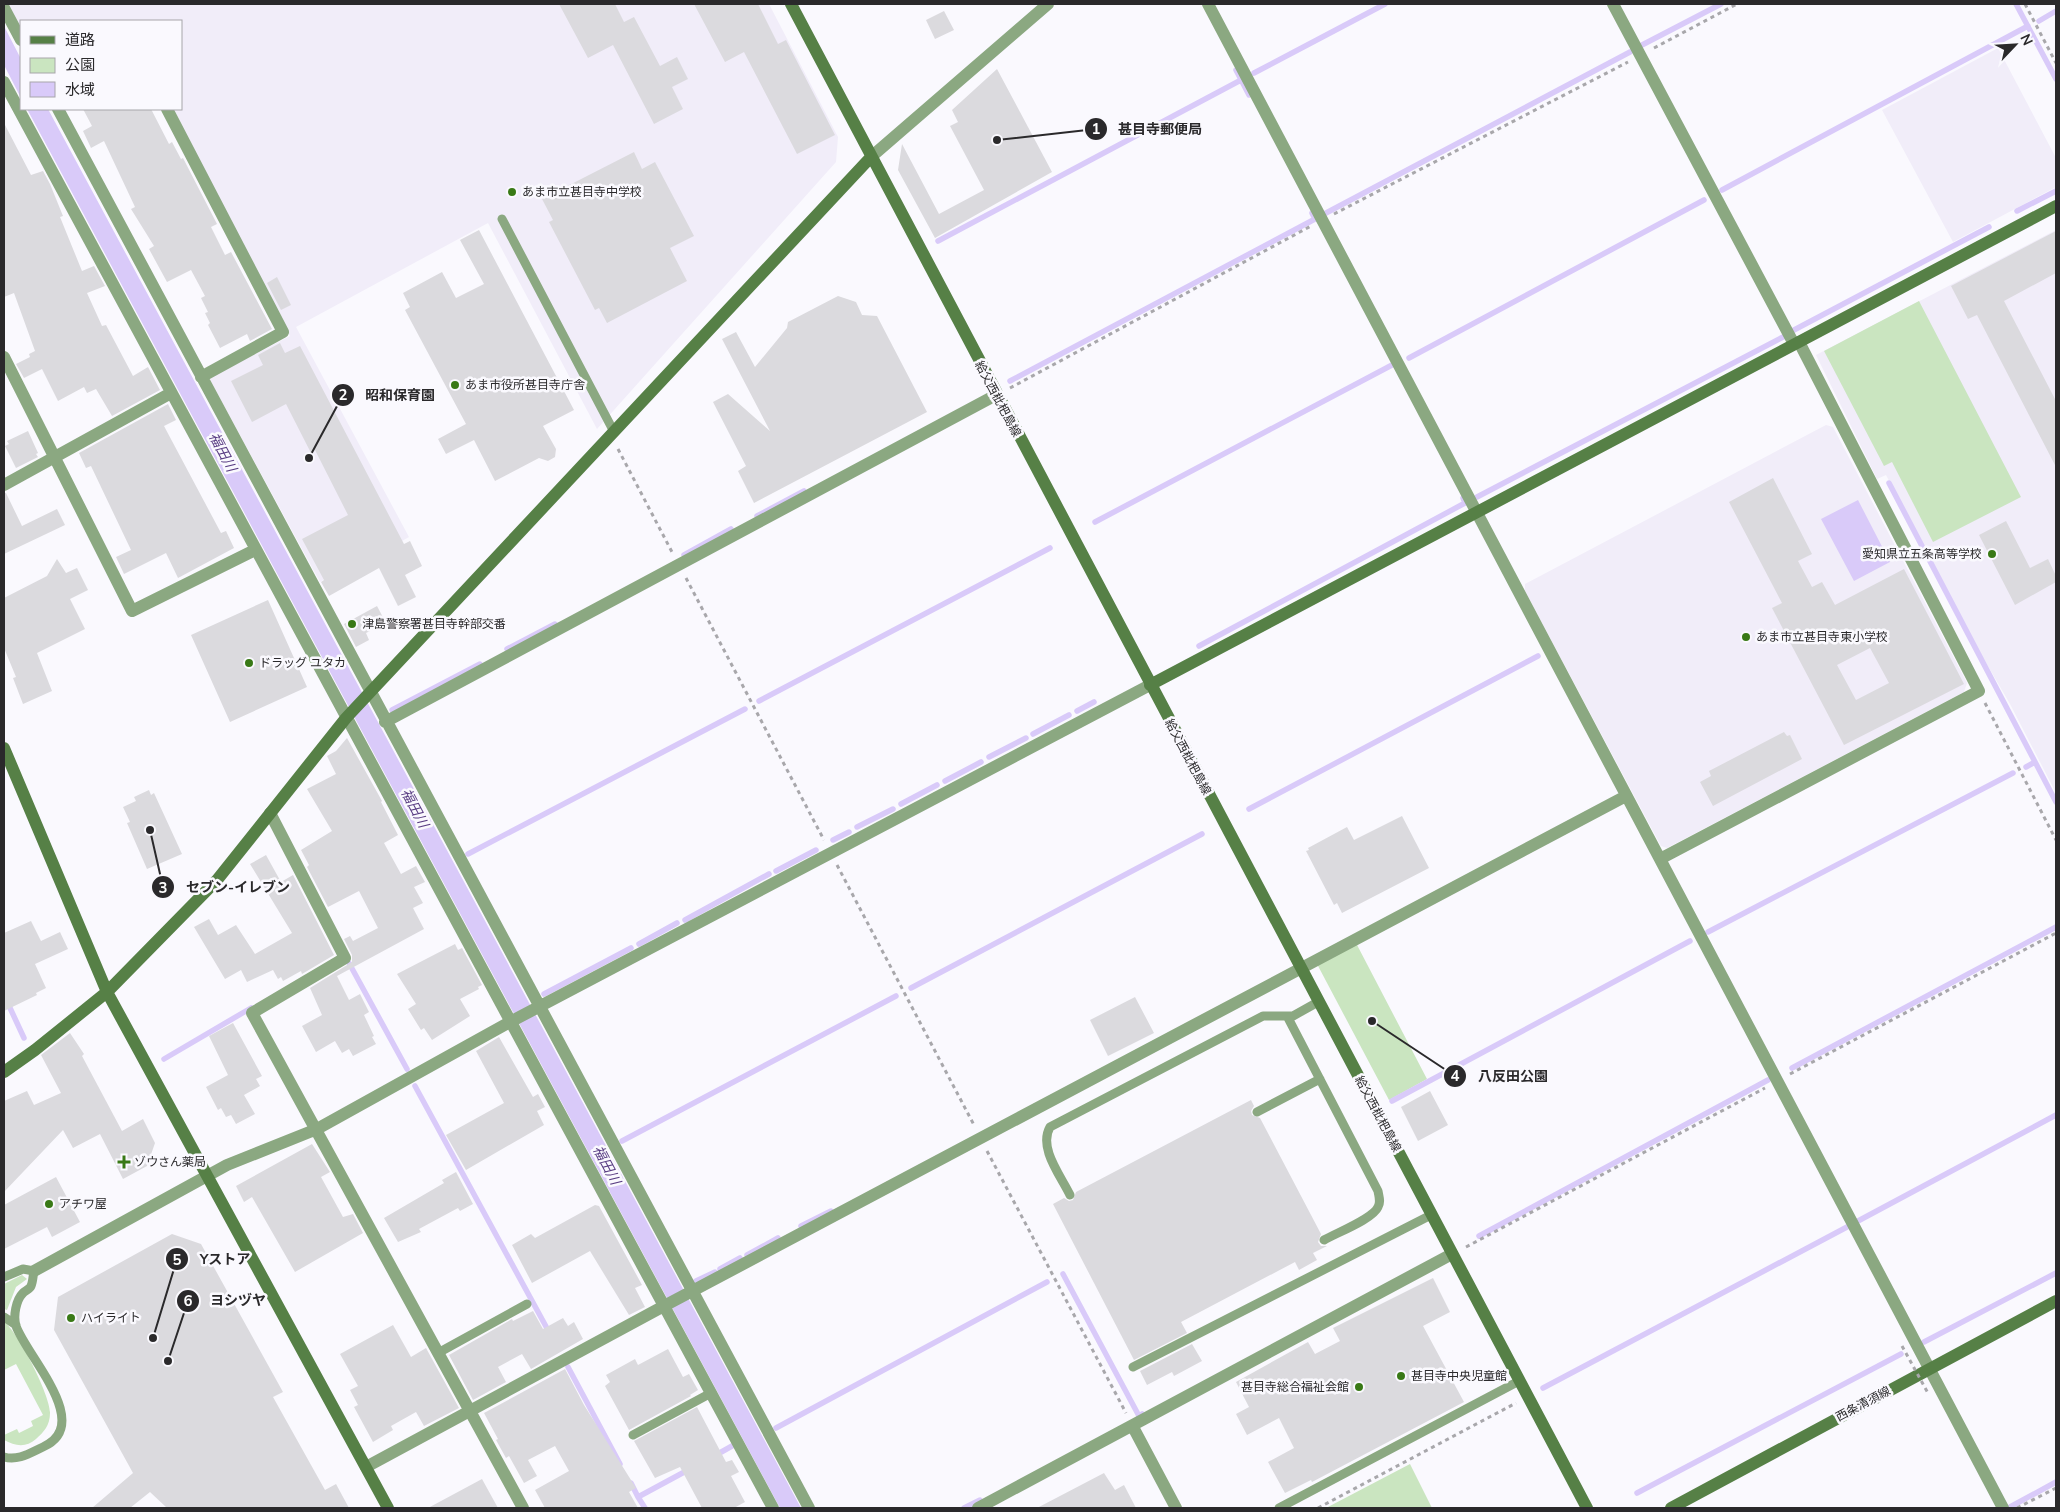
<svg xmlns="http://www.w3.org/2000/svg" width="2060" height="1512" font-family="'Nunito Sans','Noto Sans JP',sans-serif">
<rect width="100%" height="100%" fill="#faf9fe"/>
<path fill="#f1edf9" d="M6,4H769L838,137L836,162L597,429L488,223L296,327L409,537L372,558L368,551L320,582L209,378L290,336L171,109H181V21H21V31Z
M1998,48L2056,158V187L1953,242L1882,110Z
M2056,230V793L2010,704L1967,630L1886,475L1877,479L1816,355Z
M1826,425L1833,427L1967,683L1964,692L1667,848L1661,846L1525,591V584Z"/>
<path fill="#cae5c0" d="M1919,301L2021,497L1933,542L1892,462L1884,466L1824,351Z
M1356,943L1427,1079L1389,1100L1317,964Z
M22,1275L27,1279L16,1287L7,1310L4,1309V1284Z
M4,1322C18,1331 51,1397 50,1413C50,1425 44,1432 36,1439C26,1448 15,1446 4,1440V1435L17,1429L19,1433L33,1426L31,1421L43,1415L16,1364L4,1370Z
M1410,1464L1432,1508H1326Z"/>
<path fill="#d9caf9" d="M4,26L21,59V98L4,65Z
M27,109H48L801,1508H780Z
M1858,500L1890,562L1854,581L1821,519Z"/>
<g fill="none" stroke-linecap="round" stroke-linejoin="round">
<path stroke="#d9caf9" stroke-width="5.5" d="M2016,4L2056,79
M2039,21L2056,11
M1642,45L1721,4
M1236,70L1249,95
M1254,73L1385,4
M1722,190L2028,26
M2017,211L2056,191
M1326,213L1630,52
M938,241L1241,80
M1794,330L1989,227
M1409,358L1704,200
M1010,381L1315,219L1312,213
M1889,483L2056,802
M1477,497L1785,336
M757,516L804,491
M1095,522L1392,365
M684,555L731,529
M1199,646L1465,503L1463,498
M507,649L555,624
M759,701L1050,548
M392,710L480,664
M1077,711L1094,702
M1033,734L1069,715
M989,757L1026,738
M2026,767L2035,762
M945,781L981,762
M901,804L937,785
M1249,809L1538,656
M857,827L893,809
M833,840L849,832
M468,854L745,709
M776,871L816,850
M685,920L769,874
M1708,932L2013,773
M639,944L677,923
M349,963L407,1069
M911,988L1202,834
M544,994L631,948
M4,995L24,1038
M164,1059L251,1008
M1792,1068L2056,927
M415,1086L549,1332
M1392,1101L1690,941
M622,1141L896,996
M1858,1221L2056,1115
M801,1226L831,1211
M1479,1236L1768,1080
M747,1255L778,1238
M720,1269L740,1258
M1063,1274L1139,1416L1142,1414
M696,1281L715,1272
M1924,1342L2056,1273
M568,1367L620,1464
M1543,1388L1847,1227
M776,1428L1047,1282
M716,1455L732,1446
M631,1483L638,1497L688,1470
M1637,1493L1901,1354
M638,1497L645,1508
M2010,1507L2056,1482
M964,1508L980,1500"/>
</g>
<path fill="#dbdade" fill-rule="evenodd" d="M559,4H615L624,22L634,17L660,66L677,57L688,79L672,87L683,109L654,124L613,45L588,58Z
M694,4H758L778,44L786,40L835,135L797,154L744,52L725,62Z
M944,11L954,30L935,39L926,20Z
M997,69L1052,172L935,238L898,170L902,144L939,214L984,190L950,126L958,122L952,110Z
M83,109H151L169,144L172,142L181,159L183,158L217,224L211,227L225,255L231,252L272,329L250,341L247,334L220,348L208,325L210,323L205,313L208,312L201,298L205,296L191,270L167,282L149,249L154,246L131,209L135,207L104,141L91,148L83,131L92,126Z
M4,123L31,175L43,171L50,184L63,216L60,217L82,271L94,266L105,286L87,293L102,326L106,325L133,376L148,367L160,390L112,416L96,389L87,393L84,387L58,401L42,369L24,378L16,364L30,357L29,354L35,351L14,293L4,297Z
M634,152L642,169L655,162L694,236L670,248L687,281L607,323L599,308L595,310L549,222L553,220L542,199Z
M479,230L574,410L543,426L556,449L555,457L548,461L539,458L495,481L474,440L446,454L438,439L466,424L405,310L410,307L403,293L442,272L456,298L484,284L460,240Z
M2056,231V273L2004,301L2056,401V467L1977,315L1968,319L1951,286Z
M277,277L291,305L281,310L267,283Z
M838,296L856,302L862,315L877,316L927,412L754,503L738,471L746,466L713,402L728,394L770,431L722,339L736,332L755,367L787,328L788,322Z
M280,343L285,353L300,346L404,544L410,541L422,566L405,575L416,597L398,606L379,568L329,596L321,582L324,580L302,539L348,515L315,450L311,453L286,404L252,422L231,381L263,365L258,355Z
M168,404L176,420L164,426L221,533L226,531L234,548L178,578L166,553L124,574L116,557L131,550L91,466L86,468L79,453Z
M28,431L38,453L36,454L38,457L16,468L5,446L9,444L7,441Z
M1773,478L1812,554L1798,561L1812,587L1822,582L1835,605L1904,569L1964,684L1844,745L1772,608L1782,603L1729,502ZM1870,648L1889,683L1856,700L1837,665Z
M4,493H6L22,526L57,509L65,525L4,554Z
M2006,521L2030,568L2048,559L2056,576V582L2015,605L1979,535Z
M57,559L66,573L77,568L88,590L70,599L85,629L37,653L52,691L23,704L13,678L16,677L4,648V598L47,576Z
M268,600L307,687L230,722L191,635Z
M377,606L386,623L366,633L369,640L356,647L344,624Z
M1784,732L1787,736L1790,735L1802,759L1713,806L1700,782L1711,776L1709,771Z
M347,738L382,801L381,802L398,835L384,843L401,874L416,866L425,882L414,887L423,903L413,908L424,929L337,976L349,1000L360,994L369,1012L364,1015L374,1036L372,1037L376,1044L353,1056L349,1049L342,1053L335,1041L316,1052L302,1026L322,1015L310,988L352,962V955L344,939L350,936L353,941L378,928L359,891L328,907L307,867L309,865L301,850L332,831L307,789L336,774L327,756L336,751Z
M149,790L151,795L154,793L182,854L147,869L127,823L130,822L123,807L136,801L134,797Z
M1402,816L1429,868L1342,913L1337,903L1334,905L1306,851L1309,850L1308,848L1347,827L1354,840Z
M266,855L281,882L293,875L334,955L302,974L301,971L283,981L281,977L278,979L273,970L247,982L241,970L225,979L194,927L209,919L218,935L236,925L255,954L292,933L250,864Z
M31,921L41,941L60,932L68,949L35,964L46,988L36,993L37,995L4,1011V933Z
M455,944L458,950L462,948L482,985L478,987L479,989L460,999L470,1016L432,1040L424,1028L421,1030L408,1009L416,1004L397,974Z
M1135,997L1154,1033L1108,1056L1090,1020Z
M233,1023L262,1076L256,1079L260,1086L244,1095L255,1114L236,1124L231,1115L226,1117L221,1108L218,1110L206,1087L228,1075L209,1036Z
M70,1033L84,1054L82,1056L122,1131L143,1119L155,1143L147,1166L123,1179L100,1134L73,1148L63,1130L4,1192V1101L27,1091L34,1105L61,1093L41,1055Z
M499,1037L533,1097L538,1094L545,1107L537,1111L544,1125L466,1170L446,1135L504,1103L476,1051Z
M1430,1091L1448,1125L1418,1141L1401,1107Z
M1251,1100L1254,1106L1251,1111L1252,1115L1260,1118L1321,1234L1318,1242L1321,1246H1327L1313,1253L1317,1260L1299,1270L1295,1262L1181,1322L1187,1333L1134,1360L1053,1204L1064,1198L1069,1201L1073,1200L1076,1192Z
M312,1144L330,1172L321,1177L343,1217L353,1214L363,1233L295,1272L252,1197L244,1202L236,1186Z
M456,1172L473,1204L460,1211L458,1208L419,1229L421,1232L398,1242L384,1218L444,1183L442,1180Z
M56,1177L80,1222L52,1237L47,1227L4,1249V1205Z
M595,1205L599,1206L642,1285L635,1288L645,1307L629,1315L590,1251L532,1283L512,1245L531,1234L535,1238Z
M172,1234L201,1244L283,1392L273,1397L325,1490L336,1484L349,1508H167L150,1492L130,1508H92L133,1473L54,1330L58,1297Z
M1433,1278L1450,1312L1423,1326L1464,1402L1312,1482L1311,1480L1285,1493L1268,1462L1294,1448L1279,1418L1247,1435L1236,1414L1249,1407L1236,1382L1308,1342L1315,1354L1340,1341L1333,1328Z
M533,1311L543,1329L563,1318L568,1326L574,1322L583,1339L531,1369L522,1354L498,1367L506,1382L473,1400L449,1355L512,1319L513,1321Z
M393,1325L411,1357L426,1348L459,1408L424,1426L416,1412L391,1426L393,1430L373,1442L354,1407L358,1405L350,1390L358,1386L340,1354Z
M1192,1344L1202,1361L1174,1376L1172,1372L1147,1385L1140,1371Z
M668,1349L683,1377L689,1374L698,1390L690,1395L691,1396L629,1430L605,1386L610,1382L606,1375L635,1359L638,1365Z
M565,1369L584,1405L636,1488L629,1492L638,1508H545L535,1490L569,1471L555,1446L528,1460L537,1476L524,1483L509,1456L506,1458L496,1440L498,1439L484,1413Z
M697,1407L726,1462L732,1460L739,1472L731,1476L745,1502L734,1508H702L680,1467L655,1478L634,1441Z
M1104,1473L1115,1490L1124,1485L1136,1508H1037Z
M482,1479L498,1508H428Z"/>
<g fill="none" stroke-linecap="round" stroke-linejoin="round">
<path stroke="#a8a7ab" stroke-width="3" stroke-dasharray="4 4" stroke-linecap="butt" d="M2025,4L2056,63
M1654,48L1737,4
M1334,214L1628,62
M1010,388L1311,226
M618,449L672,552
M686,578L824,840
M1985,703L2056,840
M837,865L974,1125
M1790,1074L2056,933
M987,1151L1126,1413
M1466,1247L1765,1088
M1318,1508L1516,1403
M2017,1508L2056,1488"/>
<path stroke="#8ba881" stroke-width="9" d="M502,219L613,430
M1287,1016L1378,1191C1379,1197 1381,1202 1378,1207C1373,1219 1336,1233 1324,1240
M1257,1112L1320,1079
M1070,1195C1061,1176 1038,1148 1050,1127L1263,1016H1293L1318,1002
M4,1277L23,1269L34,1271C33,1275 33,1282 31,1286C30,1289 25,1291 23,1293C16,1300 13,1316 16,1326C27,1357 94,1424 43,1447C30,1453 18,1461 4,1457
M4,1317L16,1325
M438,1353L527,1304
M1133,1367L1431,1215
M633,1435L711,1393
M1279,1508L1519,1381"/>
<path stroke="#8ba881" stroke-width="12" d="M1208,4L2003,1508
M1613,4L1794,344
M4,8L21,40
M4,82L773,1508
M58,109L809,1508
M167,109L283,332L201,377
M871,157L1048,4
M4,357L132,611L255,550
M4,485L171,393
M385,722L996,395
M270,813L345,958L252,1013L523,1508
M1660,859L1979,691L1799,342
M34,1271L227,1165L317,1129L510,1022L1150,685
M1133,1427L1176,1508
M366,1467L664,1306L1626,796
M978,1508L1452,1254"/>
<path stroke="#568046" stroke-width="12" d="M791,4L1587,1508
M1150,685L2056,206
M4,748L107,992L388,1508
M4,1072L35,1050L107,992L217,880L346,718L871,157
M1671,1508L2056,1301"/>
<path stroke="#a8a7ab" stroke-width="3" stroke-dasharray="4 4" stroke-linecap="butt" d="M1902,1346L1929,1395"/>
</g>
<g fill="#397916" stroke="#faf9fe" stroke-width="2">
<circle cx="512" cy="192" r="5"/>
<circle cx="455" cy="385" r="5"/>
<circle cx="1992" cy="554" r="5"/>
<circle cx="352" cy="624" r="5"/>
<circle cx="1746" cy="637" r="5"/>
<circle cx="249" cy="663" r="5"/>
<path d="M121.5 1154.5h5v5h5v5h-5v5h-5v-5h-5v-5h5z"/>
<circle cx="49" cy="1204" r="5"/>
<circle cx="71" cy="1318" r="5"/>
<circle cx="1401" cy="1376" r="5"/>
<circle cx="1359" cy="1387" r="5"/>
</g>
<g text-anchor="middle" stroke-width="5" stroke-linejoin="round" paint-order="stroke">
<g font-size="12" fill="#2a292b" stroke="#faf9fe" text-anchor="start">
<text x="522" y="196">あま市立甚目寺中学校</text>
<text x="465" y="389">あま市役所甚目寺庁舎</text>
<text x="1982" y="558" text-anchor="end">愛知県立五条高等学校</text>
<text x="362" y="628">津島警察署甚目寺幹部交番</text>
<text x="1756" y="641">あま市立甚目寺東小学校</text>
<text x="259" y="667">ドラッグ ユタカ</text>
<text x="134" y="1166">ゾウさん薬局</text>
<text x="59" y="1208">アチワ屋</text>
<text x="81" y="1322">ハイライト</text>
<text x="1411" y="1380">甚目寺中央児童館</text>
<text x="1349" y="1391" text-anchor="end">甚目寺総合福祉会館</text>
</g>
<g font-size="12" fill="#2a292b" stroke="#faf9fe">
<text transform="translate(998 399) rotate(62)" y="4">給父西枇杷島線</text>
<text transform="translate(1188 757) rotate(62)" y="4">給父西枇杷島線</text>
<text transform="translate(1378 1114) rotate(62)" y="4">給父西枇杷島線</text>
<text transform="translate(1863 1404) rotate(-28)" y="4">西条清須線</text>
</g>
<g font-size="14" font-style="italic" fill="#593d83" stroke="#faf9fe">
<text transform="translate(223 452) rotate(62)" y="5">福田川</text>
<text transform="translate(415 808) rotate(62)" y="5">福田川</text>
<text transform="translate(607 1165) rotate(62)" y="5">福田川</text>
</g>
</g>
<path fill="none" stroke="#2a292b" stroke-width="2" d="M997 140L1096 129M309 458L343 395M150 830L163 887M1372 1021L1455 1076M153 1338L177 1259M168 1361L188 1301"/>
<g fill="#2a292b" stroke="#faf9fe" stroke-width="2">
<circle cx="997" cy="140" r="5"/>
<circle cx="309" cy="458" r="5"/>
<circle cx="150" cy="830" r="5"/>
<circle cx="1372" cy="1021" r="5"/>
<circle cx="153" cy="1338" r="5"/>
<circle cx="168" cy="1361" r="5"/>
<circle cx="1096" cy="129" r="12"/>
<circle cx="343" cy="395" r="12"/>
<circle cx="163" cy="887" r="12"/>
<circle cx="1455" cy="1076" r="12"/>
<circle cx="177" cy="1259" r="12"/>
<circle cx="188" cy="1301" r="12"/>
</g>
<g font-size="15" text-anchor="middle" font-weight="bold" fill="#fff">
<text x="1096" y="134">1</text>
<text x="343" y="400">2</text>
<text x="163" y="893">3</text>
<text x="1455" y="1081">4</text>
<text x="177" y="1265">5</text>
<text x="188" y="1306">6</text>
</g>
<g font-size="14" text-anchor="middle" font-weight="bold" fill="#2a292b" stroke="#faf9fe" stroke-width="5" stroke-linejoin="round" paint-order="stroke">
<text x="1160" y="134">甚目寺郵便局</text>
<text x="400" y="400">昭和保育園</text>
<text x="238" y="892">セブン-イレブン</text>
<text x="1513" y="1081">八反田公園</text>
<text x="225" y="1264">Yストア</text>
<text x="238" y="1305">ヨシヅヤ</text>
</g>
<rect width="2060" height="1512" fill="none" stroke="#2a292b" stroke-width="10"/>
<rect x="20" y="20" width="162" height="90" fill="#faf9fe" stroke="#a7a6aa"/>
<rect x="30" y="36" width="25" height="8" fill="#568046" stroke="#a7a6aa"/>
<text x="65" y="45" font-size="15" fill="#2a292b">道路</text>
<rect x="30" y="58" width="25" height="15" fill="#cae5c0" stroke="#a7a6aa"/>
<text x="65" y="70" font-size="15" fill="#2a292b">公園</text>
<rect x="30" y="82" width="25" height="15" fill="#d9caf9" stroke="#a7a6aa"/>
<text x="65" y="95" font-size="15" fill="#2a292b">水域</text>
<g transform="translate(2015 45) rotate(65)" stroke="#faf9fe" stroke-width="4" paint-order="stroke">
<path d="M0-4L9 19L0 12L-9 19Z" fill="#2a292b"/>
<text y="-8" font-size="14" font-weight="bold" text-anchor="middle" fill="#2a292b">N</text>
</g>
</svg>
